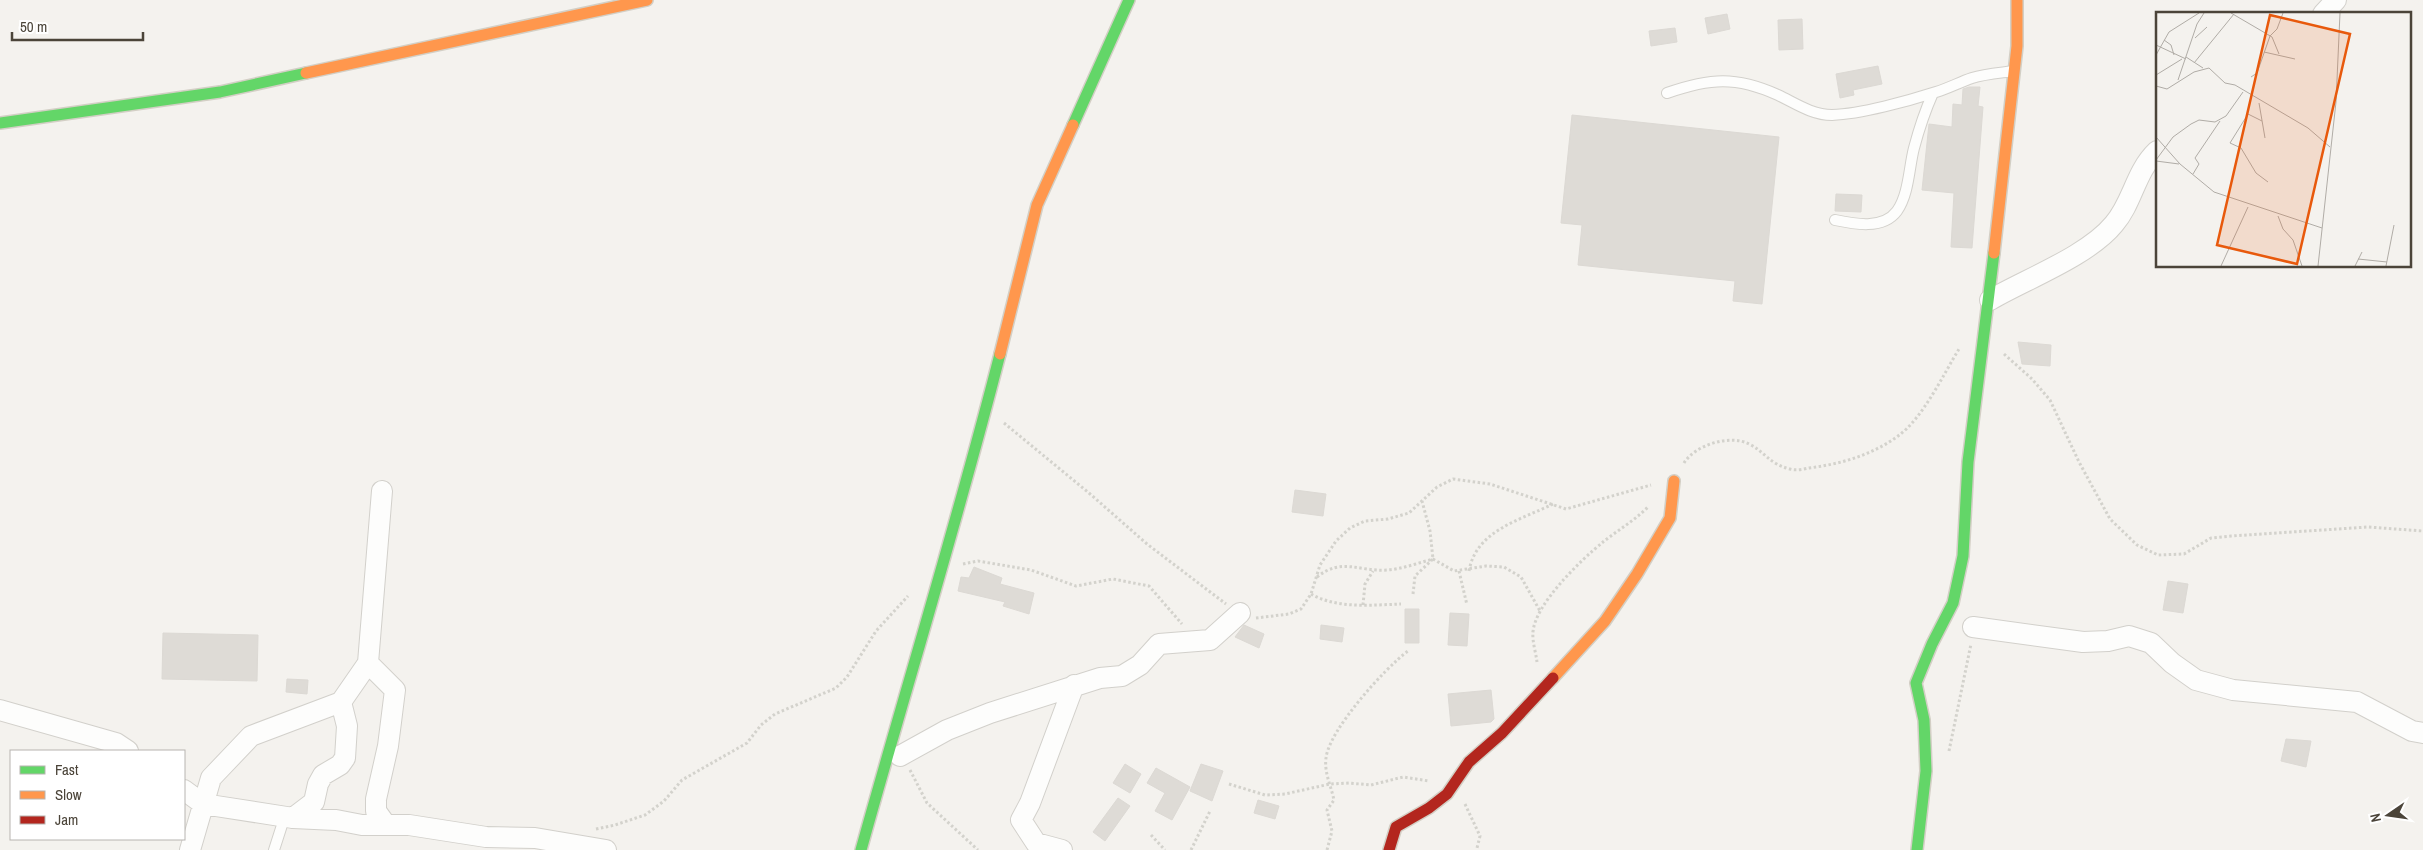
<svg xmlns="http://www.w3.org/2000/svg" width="2423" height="850" font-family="'Archivo Narrow',sans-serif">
<rect width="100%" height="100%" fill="#f4f2ee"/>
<path fill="#dedbd6" stroke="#dcd9d4" d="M1727,14L1730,29L1708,34L1705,18Z
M1802,19L1803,49L1779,50L1778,20Z
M1675,28L1677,42L1651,46L1649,31Z
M1878,66L1882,84L1853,90L1854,95L1840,98L1836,74Z
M1969,87H1980L1978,106L1983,107L1972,248L1951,247L1954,193L1922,190L1929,124L1952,127L1953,104L1962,105L1963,89Z
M1572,115L1779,137L1762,304L1733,301L1735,281L1578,265L1582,225L1561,223Z
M1836,194L1862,195L1861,212L1835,211Z
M2018,342L2051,345L2050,366L2022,364Z
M1295,490L1326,494L1323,516L1292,512Z
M974,567L1002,578L1000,584L1034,593L1029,614L1003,606L1005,602L958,591L961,577L969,578Z
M2168,581L2188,584L2183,613L2163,610Z
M1405,609H1419V643H1405Z
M1450,613L1469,614L1467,646L1448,645Z
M1244,625L1264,634L1259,648L1235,637Z
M1321,625L1344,628L1342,642L1320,639Z
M163,633L258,635L257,681L162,679Z
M287,679L308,680L307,694L286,692Z
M1491,690L1494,719L1491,722L1451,726L1448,694Z
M2286,739L2311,741L2306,767L2281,761Z
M1125,764L1141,774L1130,793L1113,783Z
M1201,764L1223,771L1212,801L1190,791Z
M1156,768L1190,787L1172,820L1155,811L1165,793L1147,783Z
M1118,798L1130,806L1105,841L1093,832Z
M1258,800L1279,806L1275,819L1254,813Z"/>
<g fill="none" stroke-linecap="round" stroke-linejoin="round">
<defs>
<path id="lane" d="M1667,93C1710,78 1736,76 1778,95C1795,103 1812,115 1832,115C1861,114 1908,101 1936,92C1949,88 1960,82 1972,78C1985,74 2000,73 2014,71
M1835,220C1854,224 1883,230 1897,211C1909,194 1909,167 1914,148C1919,129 1925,111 1933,93
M274,850L283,822L290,819"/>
<path id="street" d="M2323,14L2336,0
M1990,300C2026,279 2088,256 2114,224C2133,202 2135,172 2157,151
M1973,627L2083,642L2108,641L2129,636L2151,643L2172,663L2196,680L2233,690L2357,702L2412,731L2423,733
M368,663L395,690L388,746L376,799V811L386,825
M0,710L116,743L128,751
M900,756L947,730L990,713L1100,678L1122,676L1140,665L1159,644L1210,640L1240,613
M184,790L203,804L293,818L336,820L362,825H409L486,837L535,838L606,850
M293,818L314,802L318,784L323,775L340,765L345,758L347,726L341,702
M190,850L211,778L251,736L341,702L368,663L382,491
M1062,850L1036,843L1021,820L1030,803L1074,685"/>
<path id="fast" d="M0,123L220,92L306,73
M1073,125L1129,0
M861,850C907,684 958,520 1000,354
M1917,850L1926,771L1924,720L1916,683L1932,644L1953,603L1963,556L1968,462L1994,253"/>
<path id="slow" d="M306,73L647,0
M1994,253L2017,46V0
M1000,354L1037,205L1073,125
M1553,678L1605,621L1637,574L1670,518L1674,481"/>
<path id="jam" d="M1389,850L1396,827L1429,808L1447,794L1469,762L1502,733L1553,678"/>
</defs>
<use href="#lane" stroke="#d2d0cb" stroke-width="12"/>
<use href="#street" stroke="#d2d0cb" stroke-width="22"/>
<use href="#fast" stroke="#d3cfc5" stroke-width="14"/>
<use href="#slow" stroke="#d3cfc5" stroke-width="14"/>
<use href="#jam" stroke="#d3cfc5" stroke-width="14"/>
<path stroke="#d3d2cc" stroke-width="3" stroke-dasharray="2.5 2.5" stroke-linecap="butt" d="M2004,354L2032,379L2050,400L2079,462L2110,519L2137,545L2158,555L2184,554L2211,538L2231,536L2368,527L2423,531
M1004,423L1089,493L1147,544L1226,604
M1684,463C1695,445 1730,434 1749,444C1764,451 1769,464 1790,469C1796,471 1804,469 1809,468C1841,464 1872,455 1898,436C1923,418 1943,375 1959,349
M963,564L978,561L1031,570L1076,586L1113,579L1149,586L1182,624
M1459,571L1467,605
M1469,571C1476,530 1521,520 1553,504
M1317,577C1342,557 1359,572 1387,570C1402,569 1418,563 1433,559L1454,571L1486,566L1504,567L1521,577L1540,611
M1311,594C1337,609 1372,605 1401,604
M1413,594L1415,576L1433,559L1430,531L1422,501
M1363,605L1365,584L1373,571
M1256,618L1289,614L1301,609L1311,594L1320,565L1336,541L1350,528L1365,521L1388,519L1409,513L1437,487L1453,479L1490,484L1566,509L1651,485
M1537,662C1536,653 1532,641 1533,632C1535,604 1581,560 1603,542C1618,530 1634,521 1648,507
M1949,751L1971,644
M910,770L927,803L978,850
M1229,784L1265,795L1285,794L1330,784L1349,783L1371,785L1403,777L1429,781
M1465,804L1480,836L1477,848
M596,829L615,825L645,815L664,801L682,780L747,743L761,725L775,714L836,688L847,677L876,631L908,596
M1151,835L1165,850
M1191,850L1210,811
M1327,850L1332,831L1327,810L1334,800C1331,786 1324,772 1326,758C1329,730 1385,668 1408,651"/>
<use href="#lane" stroke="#fdfdfc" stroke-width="10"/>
<use href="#street" stroke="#fdfdfc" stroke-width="20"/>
<use href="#fast" stroke="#63d668" stroke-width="11"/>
<use href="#slow" stroke="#ff974d" stroke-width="11"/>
<use href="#jam" stroke="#b3261e" stroke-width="11"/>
</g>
<g transform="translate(2156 12)">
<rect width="255" height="255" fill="#f4f2ee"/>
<path fill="none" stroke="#b0aca6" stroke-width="1" d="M75,1L116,25L123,42M39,26L51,15M8,28L15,33L18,43M0,33L30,47M108,40L139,47M0,43L13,20L43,1M30,45L47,56M38,51L78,2M0,63L26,47M95,65L101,61L114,24L121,17L127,1M22,68L41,12L48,1M0,74L11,77L38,60L53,56L69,71L79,73L152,116L174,135M103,91L109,126M106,109L92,102L74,131L85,136L100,161L112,170M0,125L24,152L58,180L166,216M0,148L17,125L35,112L43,108L59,110L70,104L87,80M0,149L23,152M37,162L43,152L39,146L64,109M122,204L127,217L137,228L146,254M202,247L231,250M65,254L92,195M162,254L180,90L184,1M199,254L206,240M230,254L238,213"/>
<path fill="#e8590c" fill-opacity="0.15" stroke="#e8590c" stroke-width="2.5" d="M114,3L194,22L141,252L61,233Z"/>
<rect width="255" height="255" fill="none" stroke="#4b4439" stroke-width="2.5"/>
</g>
<rect x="10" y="750" width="175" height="90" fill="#ffffff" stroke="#b7b4b0"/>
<rect x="20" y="766" width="25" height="8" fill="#63d668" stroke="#b7b4b0"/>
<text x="55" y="775" font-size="15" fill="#4b4439">Fast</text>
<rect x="20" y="791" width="25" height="8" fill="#ff974d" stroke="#b7b4b0"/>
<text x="55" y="800" font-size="15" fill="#4b4439">Slow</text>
<rect x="20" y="816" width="25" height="8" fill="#b3261e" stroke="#b7b4b0"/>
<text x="55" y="825" font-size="15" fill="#4b4439">Jam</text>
<g transform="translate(2388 815) rotate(257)" stroke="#ffffff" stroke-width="4" paint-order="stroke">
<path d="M0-4L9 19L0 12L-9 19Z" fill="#4b4439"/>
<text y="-8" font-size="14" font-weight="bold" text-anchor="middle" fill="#4b4439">N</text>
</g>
<path d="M12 32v8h131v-8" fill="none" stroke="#4b4439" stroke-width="2.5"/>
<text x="20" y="32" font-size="15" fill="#4b4439" stroke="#ffffff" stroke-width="4" paint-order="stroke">50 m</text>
</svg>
